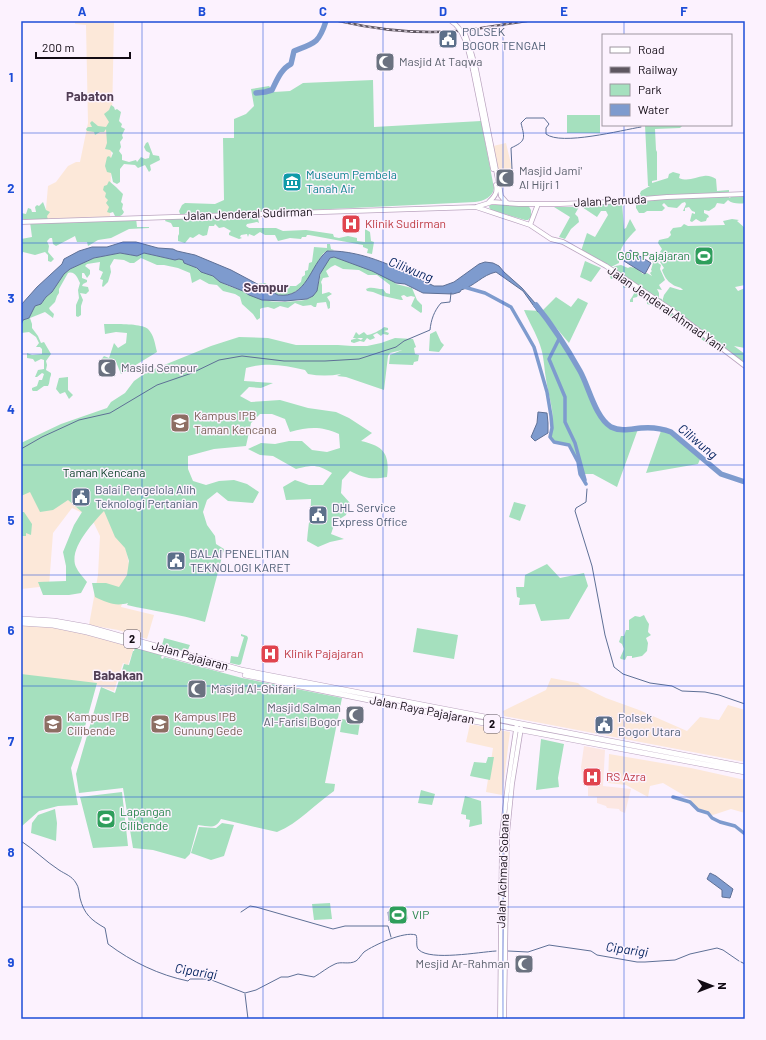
<svg xmlns="http://www.w3.org/2000/svg" width="766" height="1040" font-family="Barlow,sans-serif">
<rect width="100%" height="100%" fill="#fcf2fe"/>
<path fill="#fce8d9" d="M75,21H114L110,217L45,220L48,186L56,182L68,166L76,162H80L88,123L86,25L75,24Z
M506,143L512,168L498,171L493,146Z
M36,488L58,499L102,498L126,549L129,564L128,583L121,607L154,615L147,639L118,630L89,625L98,575L100,536L91,517L72,508L53,533L49,586L21,589V493Z
M21,623L58,628L135,645L128,665L123,663L114,691L96,685L21,676Z
M551,678L578,683L581,686L606,698L639,710L687,731L700,717L719,720L728,705L745,710V762L504,716L503,711L546,690Z
M470,724L510,732L502,795L486,792L493,748L466,742Z
M609,754L691,768L745,780V813L731,809L713,815L698,811L690,799L663,783L650,786L648,797L626,785L608,783Z"/>
<path fill="#fce7e2" d="M584,746L605,750L603,786L631,789L625,813L620,811L619,809L607,808L606,806L597,803V797L588,796V786L583,785L581,767Z"/>
<path fill="#a5e0be" d="M373,80L374,127L481,121L494,188C493,197 484,201 475,202L231,214L238,216L240,219H242L243,216H261L258,219L259,223L257,222L247,224L246,226L249,228H276L283,231L306,230L333,234L334,237L339,238L348,236L357,238V241L365,242V229L370,232L371,241L374,242L372,254L367,253L368,249L363,247V245L309,235H307L306,237H302L301,239L290,238L278,241L275,235H265L260,232L254,236L249,234L248,237L247,234L241,235L240,237L242,238L239,239L229,235V233L231,231L224,227L219,228L215,224L214,226H209L207,235L203,236L199,234L193,238L190,237L185,243L178,241V236L179,234V227H173L171,223L165,221L166,219H185L198,217L202,219L212,217L215,218L221,215L231,213L189,214V211L183,215L180,214L179,211L182,205L185,203L215,204L224,200L223,138H234V119L246,114L254,106L251,89L269,86L274,92L290,91L303,83Z
M111,105L114,107L115,110L117,109L121,112L119,121L122,124L121,127L125,129L122,135L123,138L120,142L121,147L119,151L122,155V160L129,162L136,160L137,162L141,157L145,159L149,158L150,153L146,151L144,147L146,143L148,142L153,155L159,156L160,160L150,165L151,170L149,172L145,165L138,168L135,165L124,164L120,169V182L117,184L113,182L111,173L107,172L105,166L107,157L109,156L111,158L113,153L110,150L105,149L107,143L106,129L104,132H100L95,135L94,132L87,131L86,129L88,127H92L90,123L92,121L98,126L106,127L109,122L104,114L109,110Z
M567,115H600V133H567Z
M645,125H683L680,128L655,129L656,150L657,152V180L652,181V183L668,178L669,174L673,172L680,174L679,178C688,182 696,177 704,176C708,175 713,177 716,179L717,191L729,190V198L743,192L745,190V203C740,204 732,204 728,200L724,204L717,203L715,207L709,211L704,210V213L708,215L709,217L707,218L706,221L701,222L696,219L692,222L690,221L692,213L695,214V212L692,211L689,207L685,208V211H683L686,204L685,202L682,203L677,208L668,207L664,203L662,205L665,208L662,211H647L644,213H639L636,208V200L640,198L639,196L641,191L650,186H648Z
M109,181L116,187L123,194L121,202L123,204L122,209L124,212C122,216 120,217 115,216L113,212L110,213L107,212L109,207L106,203L108,200L105,197L106,193L103,190L104,186L107,185Z
M43,202L46,210L50,212L47,216L48,220L136,218L137,227H149V228L129,229L111,238L98,240L88,246L87,242H77L75,236L56,246L53,244L52,238H50L47,241L49,246L48,252L54,259L51,262L48,261V255L45,252L35,255L23,252L22,255H21V239L32,237L30,222L24,219H21V213L26,214L28,208L31,209L32,212H36L35,207L37,205L39,206Z
M622,202L624,229L626,228L630,219L636,230C627,239 618,248 619,263L611,267L581,251L587,233L595,237L608,215L606,211H601L597,217L579,205Z
M491,203L528,205L531,210V217L528,220H525L491,210L489,207Z
M554,207H579L575,214L578,217L579,222L571,229L565,239L559,237L570,217Z
M732,219L739,220L737,221L745,228V285L735,287L738,291L745,288V348L734,346L745,354V365L712,339L714,335L708,344L660,309L664,295L670,287L680,290H683C680,286 675,287 672,284C667,281 664,276 662,270L664,268L660,262L662,254L660,252L662,249L658,243L659,240L668,238L671,235L670,232L673,228L681,227L684,224L688,226L725,225L723,221Z
M327,244H330L331,249L334,250C332,251 330,250 328,251C322,252 319,260 317,265C310,278 297,298 280,295C272,294 265,287 258,283H266C270,291 277,290 285,290L286,286H296L301,282L302,277L305,275V271L308,270L309,263L312,262L314,247L327,248Z
M120,253L137,256L144,253L175,260L179,259L183,260L184,263C192,264 196,269 203,272C208,275 203,272 209,274C213,275 217,280 221,282C227,286 234,288 241,290C248,293 255,298 263,300C275,303 293,302 305,300C326,295 314,261 334,257L391,277L396,284L412,288L417,300L422,305V312L421,313L411,306L415,297L411,296L407,297L404,295L401,296L403,300H401L383,296L373,292L367,291L366,289C371,286 377,289 383,289L386,293L390,294V285L377,275H368L359,270L343,269L335,265L331,267L326,271L329,277L323,278L321,282L322,285V294L329,292L332,294L327,297L330,302V308L328,309L326,302L317,303L316,307H314L311,305L303,306L295,303L288,308L280,306L274,309L268,307L262,308L260,309V318L257,320L253,314L242,304L240,297L235,294L223,291L217,285L209,284L200,279L192,283L190,273L178,268L164,265H157L141,258L134,263H130L124,260L114,259L110,266L111,272L108,282L103,287L102,286L103,280L100,279L103,272L99,270L100,262L87,264L85,266L90,270V274L87,278L84,273H82V278L87,280V282L83,284L82,286L88,287L89,291L86,294L80,293L83,300L81,306V315L78,317L76,316V305L79,298L78,290L80,283C77,277 75,271 68,273L59,289V293L57,296L55,302L49,308L50,310L54,314L53,318L45,312L30,318L32,324V328L38,336L41,343L44,342L51,354L46,361L47,365L46,370L51,373V375C49,379 50,383 48,386H44L37,391H33L32,390V388L37,386L39,380H42L44,374L42,373L37,377H35L38,370L44,369V360L41,359L35,362L33,359L27,358V353L32,355L42,354V349L40,347H36L39,343L36,337L29,332L21,333V325L23,320L29,318L35,306L41,304L46,297L52,292L64,274L70,269L94,258Z
M656,257L659,259L658,263L661,265L660,269L665,280L659,285L662,290L657,289L659,293V298L662,299V301L658,305H656V306H653L651,305L647,304V300L645,299L640,294L644,292L640,291L637,297L633,298V302H630V300C633,296 637,289 635,283L632,282L627,287L624,288L623,287L625,282L624,279L620,280L617,277L611,279L608,272L615,266L621,265L628,268L630,267L636,268L643,274L647,273L652,276L650,273L652,271L651,270L653,263L652,261Z
M585,261L601,268L591,282L580,277Z
M556,297L571,307L578,298L588,303L569,343L542,311Z
M524,310L540,311C555,331 571,351 582,373C587,385 592,398 598,410C600,414 601,419 604,421C612,431 627,431 638,429L617,487L593,474H580L578,462L569,445L554,442L550,437C557,416 549,400 546,379C544,367 544,356 540,345C536,333 529,322 524,310Z
M104,324C113,324 142,323 148,329C154,335 155,344 157,352L121,374L116,362L106,364L100,361L104,356L109,358L114,343L118,348L126,343L127,333L116,332L105,334Z
M384,327L388,328V330L384,331L389,333L388,335L383,334L381,336L377,333L373,335L375,338L370,340L367,338L364,342L360,341L354,343L351,342V340L357,338L361,340L363,338H353L356,332L359,335L364,332L367,335C371,335 381,330 384,327Z
M436,331L441,342L444,345L439,352L429,351L430,334Z
M239,337L268,338L296,345H338L352,346H367L381,343L395,338L413,339L416,347L414,348L415,354L419,355L418,361L414,362L413,365L389,364L390,355L402,350L390,353L388,356L384,390L346,377L337,376L341,374C330,376 319,376 308,374L305,370C284,365 267,362 246,368L244,381L273,383L261,388L249,387L240,396L251,402L280,400L308,408L336,412L349,418L372,433L361,441C384,446 390,454 387,477C372,480 364,478 350,471L342,480L341,493L350,503L346,515L335,522L331,534L344,539L330,542L318,547L307,541C308,526 311,513 311,499L286,500L283,487L295,480L309,485H323L332,473C316,464 313,465 296,469L273,456L260,455L248,449L261,443L275,444L289,441H302L312,450L327,452L340,448L339,434C321,426 309,427 290,432L285,419L272,414H260L251,423L246,446L214,449L188,456V469L193,481L206,485L219,481L234,480L247,484L259,492L253,503L228,501L217,492L207,500L203,512L207,525L215,536L216,544L224,549L205,622C179,614 153,611 127,605L128,603C115,607 106,602 95,597L92,583H106L119,587L127,575L129,561L125,548L115,537L104,511C93,523 68,549 76,567C78,572 83,577 87,582L81,593L69,595H43L38,582L66,581V566L63,552L74,525L82,512L68,500L53,510L40,512L30,492L21,496V443L61,424L107,408L111,402L125,393L134,381L147,372L211,346Z
M68,377V390L73,395L69,399L65,392L60,394L56,389L59,378Z
M662,428L671,432L701,457L698,464L646,473Z
M514,502L526,505L520,521L509,517Z
M21,512H24L32,524L31,535L26,533V536H21V520L22,519L21,518Z
M547,564L560,578L584,573L588,586L569,619L541,621L535,604L519,605L520,598L517,597L516,587H524L525,575Z
M644,615L647,621L649,624L648,632L651,635L646,638L648,643L647,651L642,656L632,658V656H627L625,660L621,659L620,658L624,649L622,644L619,642L621,636H624L626,630H629V620L635,616L640,617Z
M417,628L458,635L454,659L413,652Z
M241,634L247,636L248,638L241,664L239,665L230,663L231,656L238,657L244,637L241,636Z
M164,638L190,645L187,652L162,645Z
M135,647L162,655L161,658L163,659L164,657L242,678L342,698L325,783L335,784L334,791C315,804 299,823 277,832L221,819C215,830 209,826 198,825L190,854L185,859L153,850L133,848L123,788L79,793L76,774L101,687L115,693L124,664L129,665L133,651H134Z
M21,674L97,683L81,741L71,768L78,805L58,806L39,811L22,826Z
M342,719L360,722L358,735L340,732Z
M541,739L564,744L558,778L559,787L536,790Z
M488,757H494L490,780L470,776L474,762L486,763Z
M421,790L435,794L432,805L418,803Z
M122,792L128,846L93,848L80,797Z
M465,796L481,801L482,824L469,827L470,820L466,819V815L461,814Z
M55,809L57,823L56,841L31,833L32,823L38,815Z
M222,823L234,825L224,856L211,860L191,853L199,827L216,828Z
M330,903L332,919L314,920L312,904Z"/>
<path fill="#7e9bce" stroke="#5e7096" d="M123,242H136L158,248L173,249L177,251L195,255L231,270L278,295C307,299 310,265 327,251C365,250 401,270 434,286H443L454,282L479,264L485,262L493,263L499,266L504,272L522,288L542,311L538,312L523,291L496,272C482,275 475,286 461,290L460,292L453,294L423,293L405,284L396,283L372,271L334,257L330,258L320,274L317,291L313,296L307,299L285,301L262,300L249,295L243,291L220,282L213,276L201,272L197,268L184,263L183,260L179,259L175,260L144,253L137,256L120,253L94,258L70,269L64,274L52,292L46,297L41,304L35,306L29,318L23,320L21,325V305L37,287L62,264L64,259L79,251L92,247H107Z
M630,250L651,263L645,274L624,261Z
M538,412L547,413L548,423V433L535,441L531,437L537,423Z
M710,873L716,876L733,889L730,898L722,897V890L707,879Z
M406,910L407,919L389,921L388,912Z"/>
<g fill="none" stroke-linecap="round" stroke-linejoin="round">
<path stroke="#5e7096" stroke-width="1" d="M512,169L511,148C526,141 525,139 521,123L526,118H544L549,124L546,128V134C561,146 622,130 641,127
M21,449L42,437L79,420L110,413L157,385L192,373L219,360L242,356L284,361H325L359,359L396,347L404,341L430,330C431,320 434,311 441,303L450,302L451,293
M587,489L586,502L576,508L575,511L592,566L605,635L614,667L623,674L650,683L672,686L682,691L705,692L719,695L745,704
M21,841C35,850 45,861 59,870C65,874 72,876 76,883C79,887 79,893 80,898C84,914 91,920 105,928L108,944C132,962 159,975 188,981L190,979H209L245,993L256,990L281,977H288L298,974L314,977C321,973 328,967 335,964C341,961 349,965 356,961C359,959 361,955 364,952C374,945 404,931 416,935C418,939 415,947 419,950C431,961 479,952 496,951
M241,912L250,906L256,907L333,929L345,926H388L391,937
M508,951L528,952L549,945L591,951L597,955L637,962H645L675,960L690,954L717,948L723,950L739,961
M741,962L745,964
M245,994L248,1019"/>
<path stroke="#7e9bce" stroke-width="3.5" d="M464,287L485,293L511,307L526,333L534,347L547,392L551,416L552,428L550,437L554,442L569,445L578,462L580,474L586,484
M560,337L549,359L565,397V422L575,443L585,480
M673,797L690,802L698,810L708,813L712,818L720,822L735,826L745,834"/>
<path stroke="#7e9bce" stroke-width="5.5" d="M256,93L265,92L272,90C277,80 281,69 291,64L294,51C315,43 319,43 326,21
M536,305C553,326 567,348 580,371C589,387 595,417 611,427C621,432 631,429 641,428C652,427 661,428 671,432L721,474L745,482"/>
<defs>
<path id="primary" d="M476,69L500,190L501,196L507,203
M473,70L493,169
M489,202C494,197 498,193 496,185
M476,207L530,225L551,239L563,242L606,266L673,311L745,366
M21,222L476,207L492,202L519,204H560L606,202L667,197L745,194
M530,225L538,204
M500,1019L502,834L508,783L517,723
M504,1019L507,834L512,784L521,728"/>
<path id="highway" d="M21,619L54,621L88,627L241,670L745,767
M21,623L53,625L87,632L222,669
M245,675L463,719L745,772"/>
</defs>
<use href="#primary" stroke="#baa4bf" stroke-width="5.5"/>
<use href="#highway" stroke="#baa4bf" stroke-width="6"/>
<use href="#primary" stroke="#fff" stroke-width="4"/>
<use href="#highway" stroke="#fff" stroke-width="5"/>
<defs>
<path id="rail" d="M339,21C378,30 417,34 457,31C480,29 504,24 527,21"/>
</defs>
<use href="#rail" stroke="#5e5660" stroke-width="2.5"/>
<use href="#rail" stroke="#fcf2fe" stroke-width="1" stroke-dasharray="3" stroke-linecap="butt"/>
<defs>
<path id="primary-bridge" d="M451,21C466,30 469,54 473,70
M465,34L470,48L476,69"/>
</defs>
<use href="#primary-bridge" stroke="#baa4bf" stroke-width="5.5" stroke-linecap="butt"/>
<use href="#primary-bridge" stroke="#fff" stroke-width="4"/>
</g>
<path fill="none" stroke="#1d4ed8" stroke-width="1" stroke-opacity="0.55" d="M142,21V1019M263,21V1019M383,21V1019M503,21V1019M624,21V35M624,125V1019M21,133H745M21,243H745M21,354H745M21,465H745M21,575H745M21,686H745M21,797H745M21,907H745"/>
<defs>
<symbol id="civic-square" viewBox="-11 -11 22 22"><rect x="-9" y="-9" width="18" height="18" rx="4" fill="#5c6f8a" stroke="#fcf2fe"/><path d="M-.6-6.5H3V-4.5H.6V-3L4-1V1h2V6H-6V1h2V-1L-.6-3ZM-1.2 2.5V6h2.4V2.5Z" fill="#fff"/></symbol>
<symbol id="mosque-square" viewBox="-11 -11 22 22"><rect x="-9" y="-9" width="18" height="18" rx="4" fill="#6b7280" stroke="#fcf2fe"/><path d="M3.5-4.9A6 6 0 1 0 3.5 4.9A5 5 0 1 1 3.5-4.9Z" fill="#fff"/></symbol>
<symbol id="museum-square" viewBox="-11 -11 22 22"><rect x="-9" y="-9" width="18" height="18" rx="4" fill="#0f9aa8" stroke="#fcf2fe"/><path d="M0-6L6-3V-2H-6V-3ZM-5-1h2V3h-2ZM-1-1h2V3h-2ZM3-1h2V3H3ZM-6 4H6V6H-6Z" fill="#fff"/></symbol>
<symbol id="hospital-square" viewBox="-11 -11 22 22"><rect x="-9" y="-9" width="18" height="18" rx="4" fill="#e0444e" stroke="#fcf2fe"/><path d="M-5-5h3v3.5h4V-5h3V5h-3V1.5h-4V5h-3Z" fill="#fff"/></symbol>
<symbol id="stadium-square" viewBox="-11 -11 22 22"><rect x="-9" y="-9" width="18" height="18" rx="4" fill="#2e9e5b" stroke="#fcf2fe"/><path d="M0-5a6.5 5 0 1 0 0 10a6.5 5 0 1 0 0-10ZM-3.5-1.8h7v3.6h-7Z" fill="#fff"/></symbol>
<symbol id="university-square" viewBox="-11 -11 22 22"><rect x="-9" y="-9" width="18" height="18" rx="4" fill="#8d6e63" stroke="#fcf2fe"/><path d="M0-5L7-2L0 1L-7-2ZM-4 1L0 2.5L4 1V4Q0 6-4 4Z" fill="#fff"/></symbol>
</defs>
<g fill-rule="evenodd">
<use href="#civic-square" x="437" y="28" width="22" height="22"/>
<use href="#mosque-square" x="374" y="51" width="22" height="22"/>
<use href="#mosque-square" x="494" y="167" width="22" height="22"/>
<use href="#museum-square" x="281" y="171" width="22" height="22"/>
<use href="#hospital-square" x="340" y="213" width="22" height="22"/>
<use href="#stadium-square" x="693" y="245" width="22" height="22"/>
<use href="#mosque-square" x="96" y="357" width="22" height="22"/>
<use href="#university-square" x="169" y="412" width="22" height="22"/>
<use href="#civic-square" x="70" y="486" width="22" height="22"/>
<use href="#civic-square" x="307" y="504" width="22" height="22"/>
<use href="#civic-square" x="165" y="550" width="22" height="22"/>
<use href="#hospital-square" x="259" y="643" width="22" height="22"/>
<use href="#mosque-square" x="186" y="678" width="22" height="22"/>
<use href="#mosque-square" x="344" y="704" width="22" height="22"/>
<use href="#university-square" x="42" y="713" width="22" height="22"/>
<use href="#university-square" x="149" y="713" width="22" height="22"/>
<use href="#civic-square" x="593" y="714" width="22" height="22"/>
<use href="#hospital-square" x="581" y="766" width="22" height="22"/>
<use href="#stadium-square" x="95" y="808" width="22" height="22"/>
<use href="#stadium-square" x="387" y="904" width="22" height="22"/>
<use href="#mosque-square" x="513" y="953" width="22" height="22"/>
</g>
<g text-anchor="middle" stroke-width="3" stroke-linejoin="round" paint-order="stroke">
<g fill="#fcf2fe" stroke="#58505a" stroke-width="1">
<rect x="124" y="630" width="16" height="18" rx="3"/>
<rect x="484" y="715" width="16" height="18" rx="3"/>
</g>
<g font-size="11" font-weight="bold" fill="#120b14">
<text x="132" y="643">2</text>
<text x="492" y="728">2</text>
</g>
<g font-size="12" fill="#4e5e75" stroke="#fcf2fe" text-anchor="start">
<text x="462" y="36">POLSEK<tspan x="462" dy="14">BOGOR TENGAH</tspan></text>
<text x="95" y="494">Balai Pengelola Alih<tspan x="95" dy="14">Teknologi Pertanian</tspan></text>
<text x="332" y="512">DHL Service<tspan x="332" dy="14">Express Office</tspan></text>
<text x="190" y="558">BALAI PENELITIAN<tspan x="190" dy="14">TEKNOLOGI KARET</tspan></text>
<text x="618" y="722">Polsek<tspan x="618" dy="14">Bogor Utara</tspan></text>
</g>
<g font-size="12" fill="#5b616d" stroke="#fcf2fe" text-anchor="start">
<text x="399" y="66">Masjid At Taqwa</text>
<text x="519" y="175">Masjid Jami'<tspan x="519" dy="14">Al Hijri 1</tspan></text>
<text x="121" y="372">Masjid Sempur</text>
<text x="211" y="693">Masjid Al-Ghifari</text>
<text x="341" y="712" text-anchor="end">Masjid Salman<tspan x="341" dy="14">Al-Farisi Bogor</tspan></text>
<text x="510" y="968" text-anchor="end">Mesjid Ar-Rahman</text>
</g>
<g font-size="12" fill="#0d838f" stroke="#fcf2fe" text-anchor="start">
<text x="306" y="179">Museum Pembela<tspan x="306" dy="14">Tanah Air</tspan></text>
</g>
<g font-size="12" fill="#120b14" stroke="#fcf2fe">
<text transform="translate(610 201) rotate(-3)" y="4">Jalan Pemuda</text>
<text transform="translate(248 214) rotate(-2)" y="4">Jalan Jenderal Sudirman</text>
<text transform="translate(666 309) rotate(35)" y="4">Jalan Jenderal Ahmad Yani</text>
<text transform="translate(190 656) rotate(16)" y="4">Jalan Pajajaran</text>
<text transform="translate(422 710) rotate(11)" y="4">Jalan Raya Pajajaran</text>
<text transform="translate(503 871) rotate(-88)" y="4">Jalan Achmad Sobana</text>
</g>
<g font-size="12" fill="#be3a42" stroke="#fcf2fe" text-anchor="start">
<text x="365" y="228">Klinik Sudirman</text>
<text x="284" y="658">Klinik Pajajaran</text>
<text x="606" y="781">RS Azra</text>
</g>
<g font-size="12" fill="#27864d" stroke="#fcf2fe" text-anchor="start">
<text x="690" y="260" text-anchor="end">GOR Pajajaran</text>
<text x="120" y="816">Lapangan<tspan x="120" dy="14">Cilibende</tspan></text>
<text x="412" y="919">VIP</text>
</g>
<g font-size="12" fill="#785e54" stroke="#fcf2fe" text-anchor="start">
<text x="194" y="420">Kampus IPB<tspan x="194" dy="14">Taman Kencana</tspan></text>
<text x="67" y="721">Kampus IPB<tspan x="67" dy="14">Cilibende</tspan></text>
<text x="174" y="721">Kampus IPB<tspan x="174" dy="14">Gunung Gede</tspan></text>
</g>
<g font-size="12" fill="#063c24" stroke="#fcf2fe">
<text x="104" y="477">Taman Kencana</text>
</g>
<g font-size="13" font-weight="bold" fill="#513e55" stroke="#fcf2fe">
<text x="90" y="101">Pabaton</text>
<text x="266" y="292">Sempur</text>
<text x="118" y="680">Babakan</text>
</g>
<g font-size="13" font-style="italic" fill="#062561" stroke="#fcf2fe">
<text transform="translate(411 269) rotate(22)" y="5">Ciliwung</text>
<text transform="translate(698 441) rotate(40)" y="5">Ciliwung</text>
<text transform="translate(627 949) rotate(8)" y="5">Ciparigi</text>
<text transform="translate(196 971) rotate(9)" y="5">Ciparigi</text>
</g>
</g>
<rect width="766" height="1040" fill="none" stroke="#fcf2fe" stroke-width="44"/>
<rect x="602" y="34" width="130" height="92" fill="#fcf2fe" stroke="#9e96a0"/>
<rect x="610" y="47" width="20" height="6" fill="#ffffff" stroke="#9e96a0"/>
<text x="638" y="54" font-size="12" fill="#120b14">Road</text>
<rect x="610" y="67" width="20" height="6" fill="#5e5660" stroke="#9e96a0"/>
<text x="638" y="74" font-size="12" fill="#120b14">Railway</text>
<rect x="610" y="84" width="20" height="12" fill="#a5e0be" stroke="#9e96a0"/>
<text x="638" y="94" font-size="12" fill="#120b14">Park</text>
<rect x="610" y="104" width="20" height="12" fill="#7e9bce" stroke="#9e96a0"/>
<text x="638" y="114" font-size="12" fill="#120b14">Water</text>
<g transform="translate(712 986) rotate(90)" stroke="#fcf2fe" stroke-width="3" paint-order="stroke">
<path d="M0-3L7 15L0 10L-7 15Z" fill="#120b14"/>
<text y="-6" font-size="11" font-weight="bold" text-anchor="middle" fill="#120b14">N</text>
</g>
<path d="M36 52v6h94v-6" fill="none" stroke="#120b14" stroke-width="2"/>
<text x="42" y="52" font-size="12" fill="#120b14" stroke="#fcf2fe" stroke-width="3" paint-order="stroke">200 m</text>
<rect x="22" y="22" width="722" height="996" fill="none" stroke="#1d4ed8" stroke-width="1.5"/>
<g font-size="13" text-anchor="middle" font-weight="bold" fill="#1d4ed8">
<text x="82" y="16">A</text>
<text x="202" y="16">B</text>
<text x="323" y="16">C</text>
<text x="443" y="16">D</text>
<text x="564" y="16">E</text>
<text x="684" y="16">F</text>
<text x="11" y="82">1</text>
<text x="11" y="193">2</text>
<text x="11" y="303">3</text>
<text x="11" y="414">4</text>
<text x="11" y="525">5</text>
<text x="11" y="635">6</text>
<text x="11" y="746">7</text>
<text x="11" y="857">8</text>
<text x="11" y="967">9</text>
</g>
</svg>
